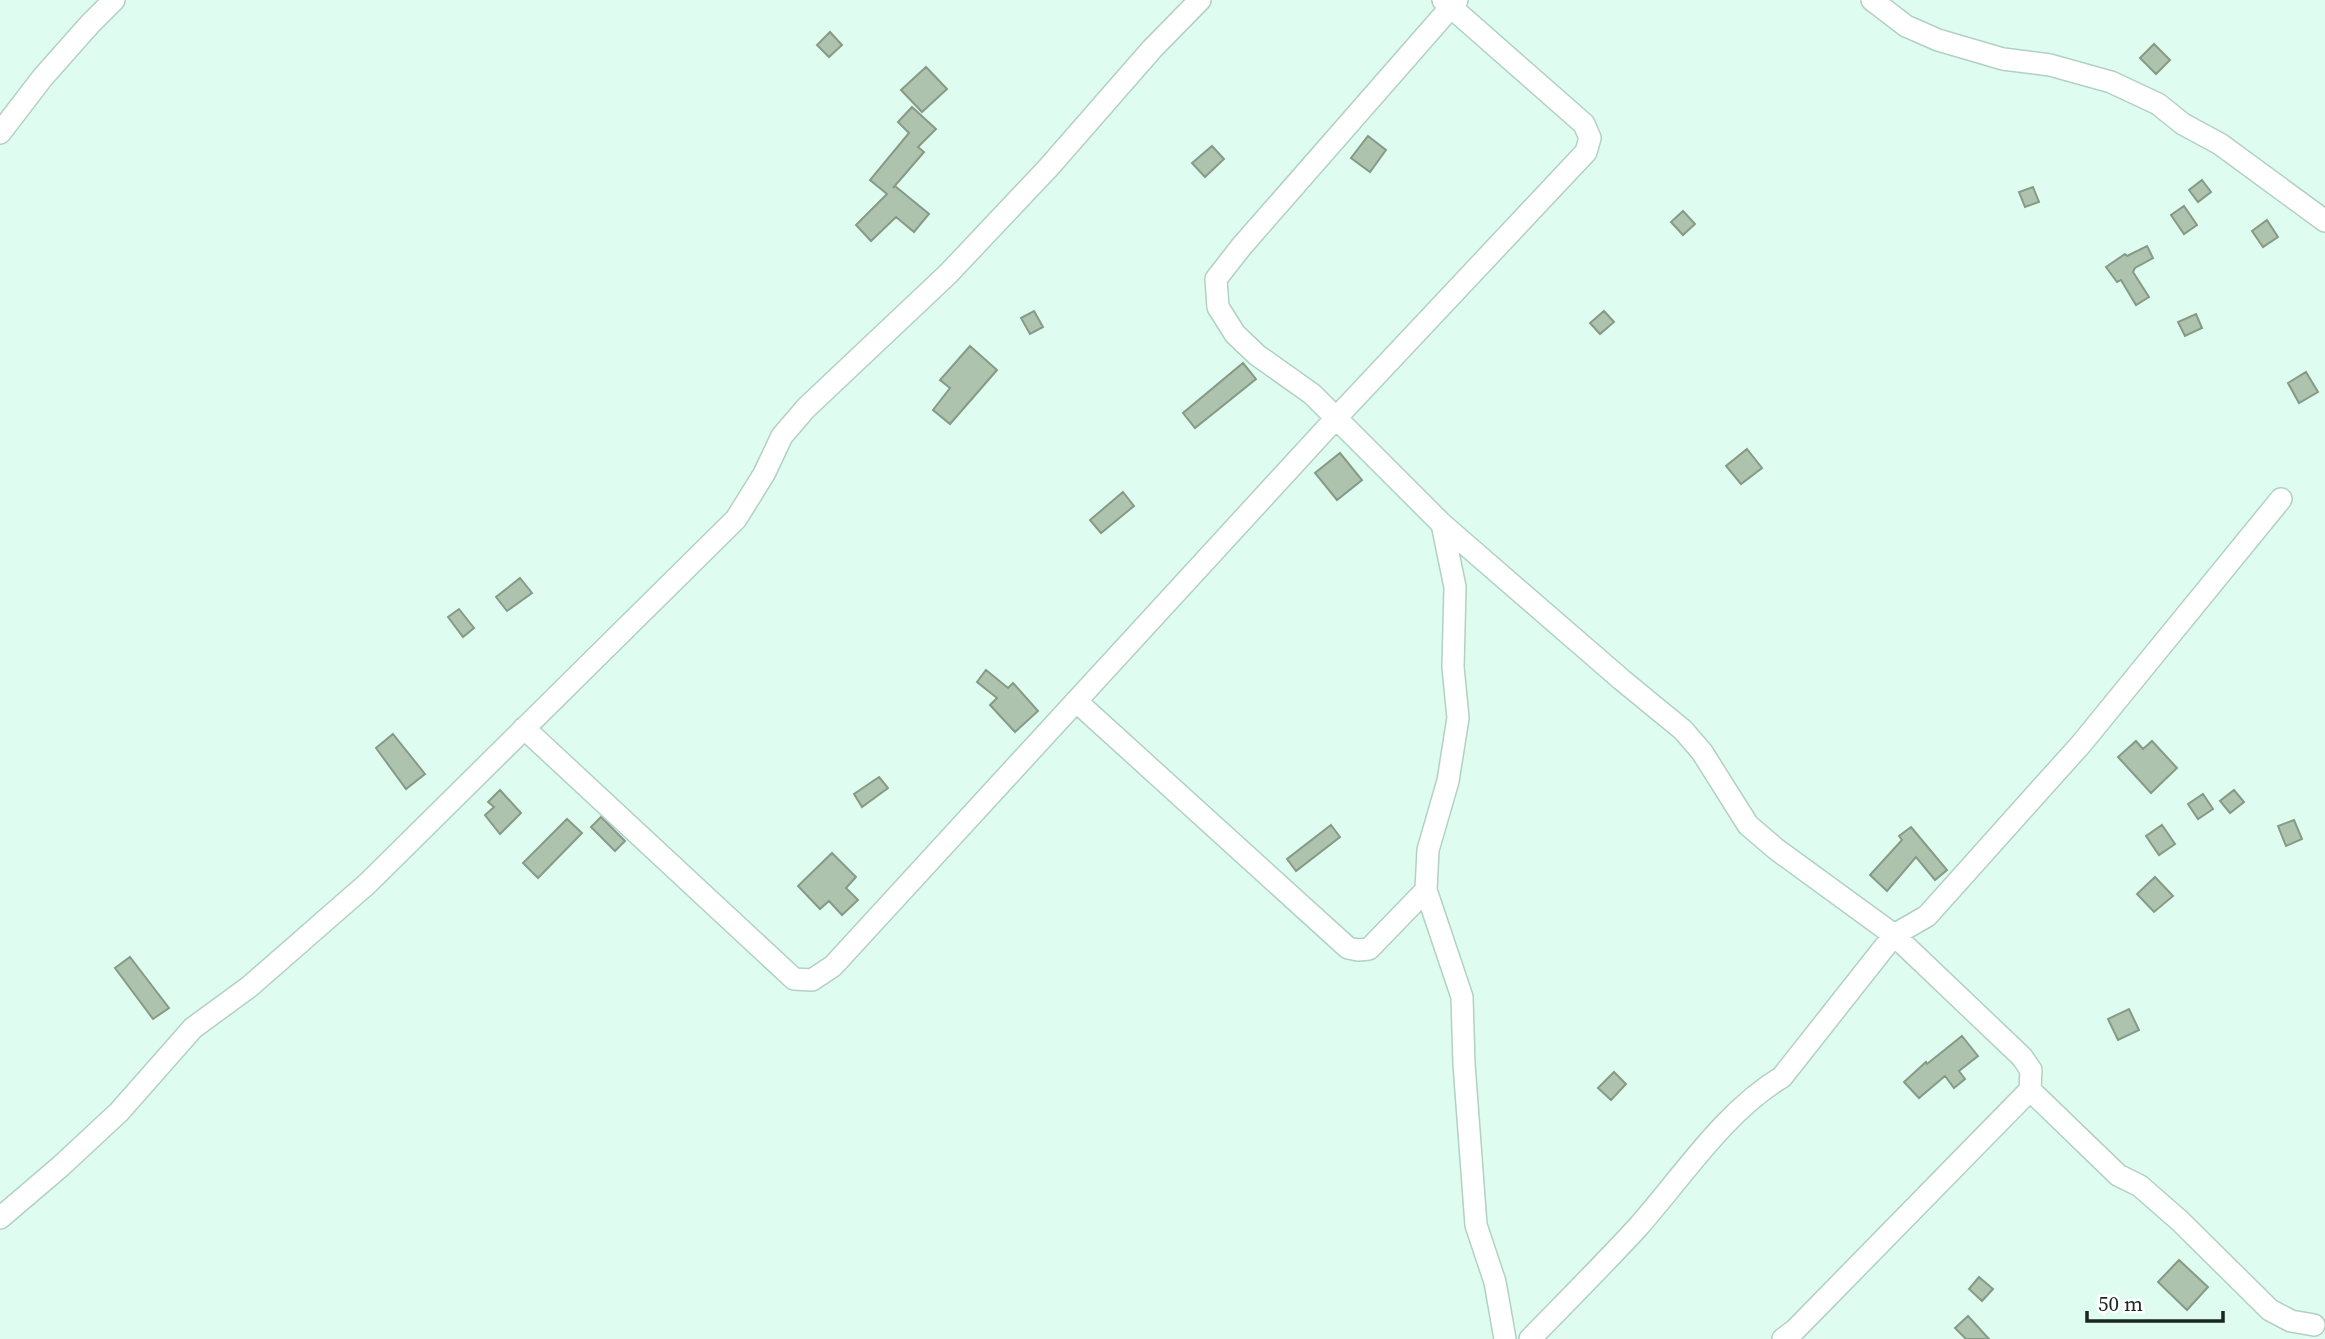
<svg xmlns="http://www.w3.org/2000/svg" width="2325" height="1339" font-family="'Source Serif 4',serif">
<rect width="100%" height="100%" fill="#defdf0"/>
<path fill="#aec3ae" stroke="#869a86" stroke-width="2" d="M830,32L842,45L829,57L817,45Z
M2154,44L2170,60L2156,74L2140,58Z
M926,67L947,89L922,112L901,90Z
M912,107L936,129L918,147L924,152L893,188L895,186L929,214L914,232L896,217L871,241L856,225L887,194L870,180L909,133L898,122Z
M1368,136L1386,150L1370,172L1351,158Z
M1212,146L1224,159L1205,177L1192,163Z
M2202,180L2211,192L2198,202L2189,190Z
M2033,187L2039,202L2025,207L2019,192Z
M2184,206L2197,225L2184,234L2171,215Z
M1683,211L1695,224L1683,235L1671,222Z
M2267,220L2278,237L2263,247L2252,231Z
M2147,246L2153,258L2135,268L2133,272L2149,297L2136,305L2121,280L2117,282L2106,267L2125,254L2127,256Z
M1034,311L1043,327L1030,334L1021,318Z
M1604,311L1614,322L1600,334L1590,323Z
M2196,314L2202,328L2185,336L2178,322Z
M970,346L997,370L950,424L933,410L950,388L940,380Z
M1243,363L1256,379L1195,428L1183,413Z
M2306,372L2318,392L2299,403L2288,383Z
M1747,449L1762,468L1741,484L1726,466Z
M1340,453L1362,480L1337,500L1315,473Z
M1123,492L1134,506L1101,533L1090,520Z
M520,578L532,593L507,611L496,597Z
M459,609L474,628L463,637L448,617Z
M986,670L1008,688L1013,683L1038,711L1015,732L990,705L997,698L977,682Z
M393,734L425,774L406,789L376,748Z
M2136,741L2143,749L2152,741L2177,768L2151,793L2118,757Z
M879,777L888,788L862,807L854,794Z
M500,790L521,813L500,834L485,815L494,807L488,802Z
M2234,790L2244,802L2230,813L2220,801Z
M2203,794L2213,809L2198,819L2188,804Z
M601,817L625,841L615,851L591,827Z
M567,819L582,833L538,878L523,863Z
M2294,820L2302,839L2286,846L2278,826Z
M1331,825L1340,837L1296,871L1287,859Z
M2162,825L2175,844L2159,855L2146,836Z
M1911,827L1947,870L1935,880L1916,857L1887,891L1870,875L1902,840L1899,836Z
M832,853L856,877L846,888L858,900L842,915L829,901L820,909L798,886Z
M2155,877L2173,896L2154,912L2137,894Z
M130,957L169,1008L153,1019L115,968Z
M2129,1009L2139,1030L2118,1040L2108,1019Z
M1962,1036L1978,1056L1959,1071L1965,1079L1954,1088L1945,1076L1919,1098L1904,1082L1926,1062L1927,1064Z
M1614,1072L1626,1084L1611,1100L1598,1088Z
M2179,1260L2208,1287L2187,1310L2158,1282Z
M1979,1277L1993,1289L1982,1301L1969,1289Z
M1968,1316L1989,1339H1966L1955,1328Z"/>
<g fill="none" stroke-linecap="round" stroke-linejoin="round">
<defs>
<path id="minor" d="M1457,0L1241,247L1216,279L1218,307L1235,334L1257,355L1312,394L1442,524L1622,680L1683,730L1702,752L1748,825L1776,849L1894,935L2022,1057L2031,1070L2030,1090L1795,1330L1783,1339
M1872,0L1906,26L1938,40L2003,59L2050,65L2111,82L2158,104L2183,124L2220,144L2325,221
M0,133L43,77L90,24L114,0
M1442,524L1455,587L1453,667L1458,718L1448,781L1428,850L1426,890L1462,997L1464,1064L1476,1225L1495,1282L1505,1339
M1076,701L1348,948L1358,950L1369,949L1426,890
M524,728L794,979L812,980L833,966L1337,417L1586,152L1590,138L1584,124L1443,0
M2030,1090L2118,1175L2140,1186L2180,1221L2270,1310L2291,1321L2314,1325
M0,1218L61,1166L119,1112L193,1028L249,987L368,883L736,519L764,474L782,436L806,408L948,274L1049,167L1152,49L1200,0
M1530,1339C1566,1302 1603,1265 1638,1227C1684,1175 1723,1113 1782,1077L1894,935L1927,916L2082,743L2281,499"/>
</defs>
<use href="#minor" stroke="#b2d0c4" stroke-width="24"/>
<use href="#minor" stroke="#fff" stroke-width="21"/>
</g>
<path d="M2087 1311v10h136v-10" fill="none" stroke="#1a2621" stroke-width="3.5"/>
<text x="2098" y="1311" font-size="21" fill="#1a2621" stroke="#ffffff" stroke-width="5" paint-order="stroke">50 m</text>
</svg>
